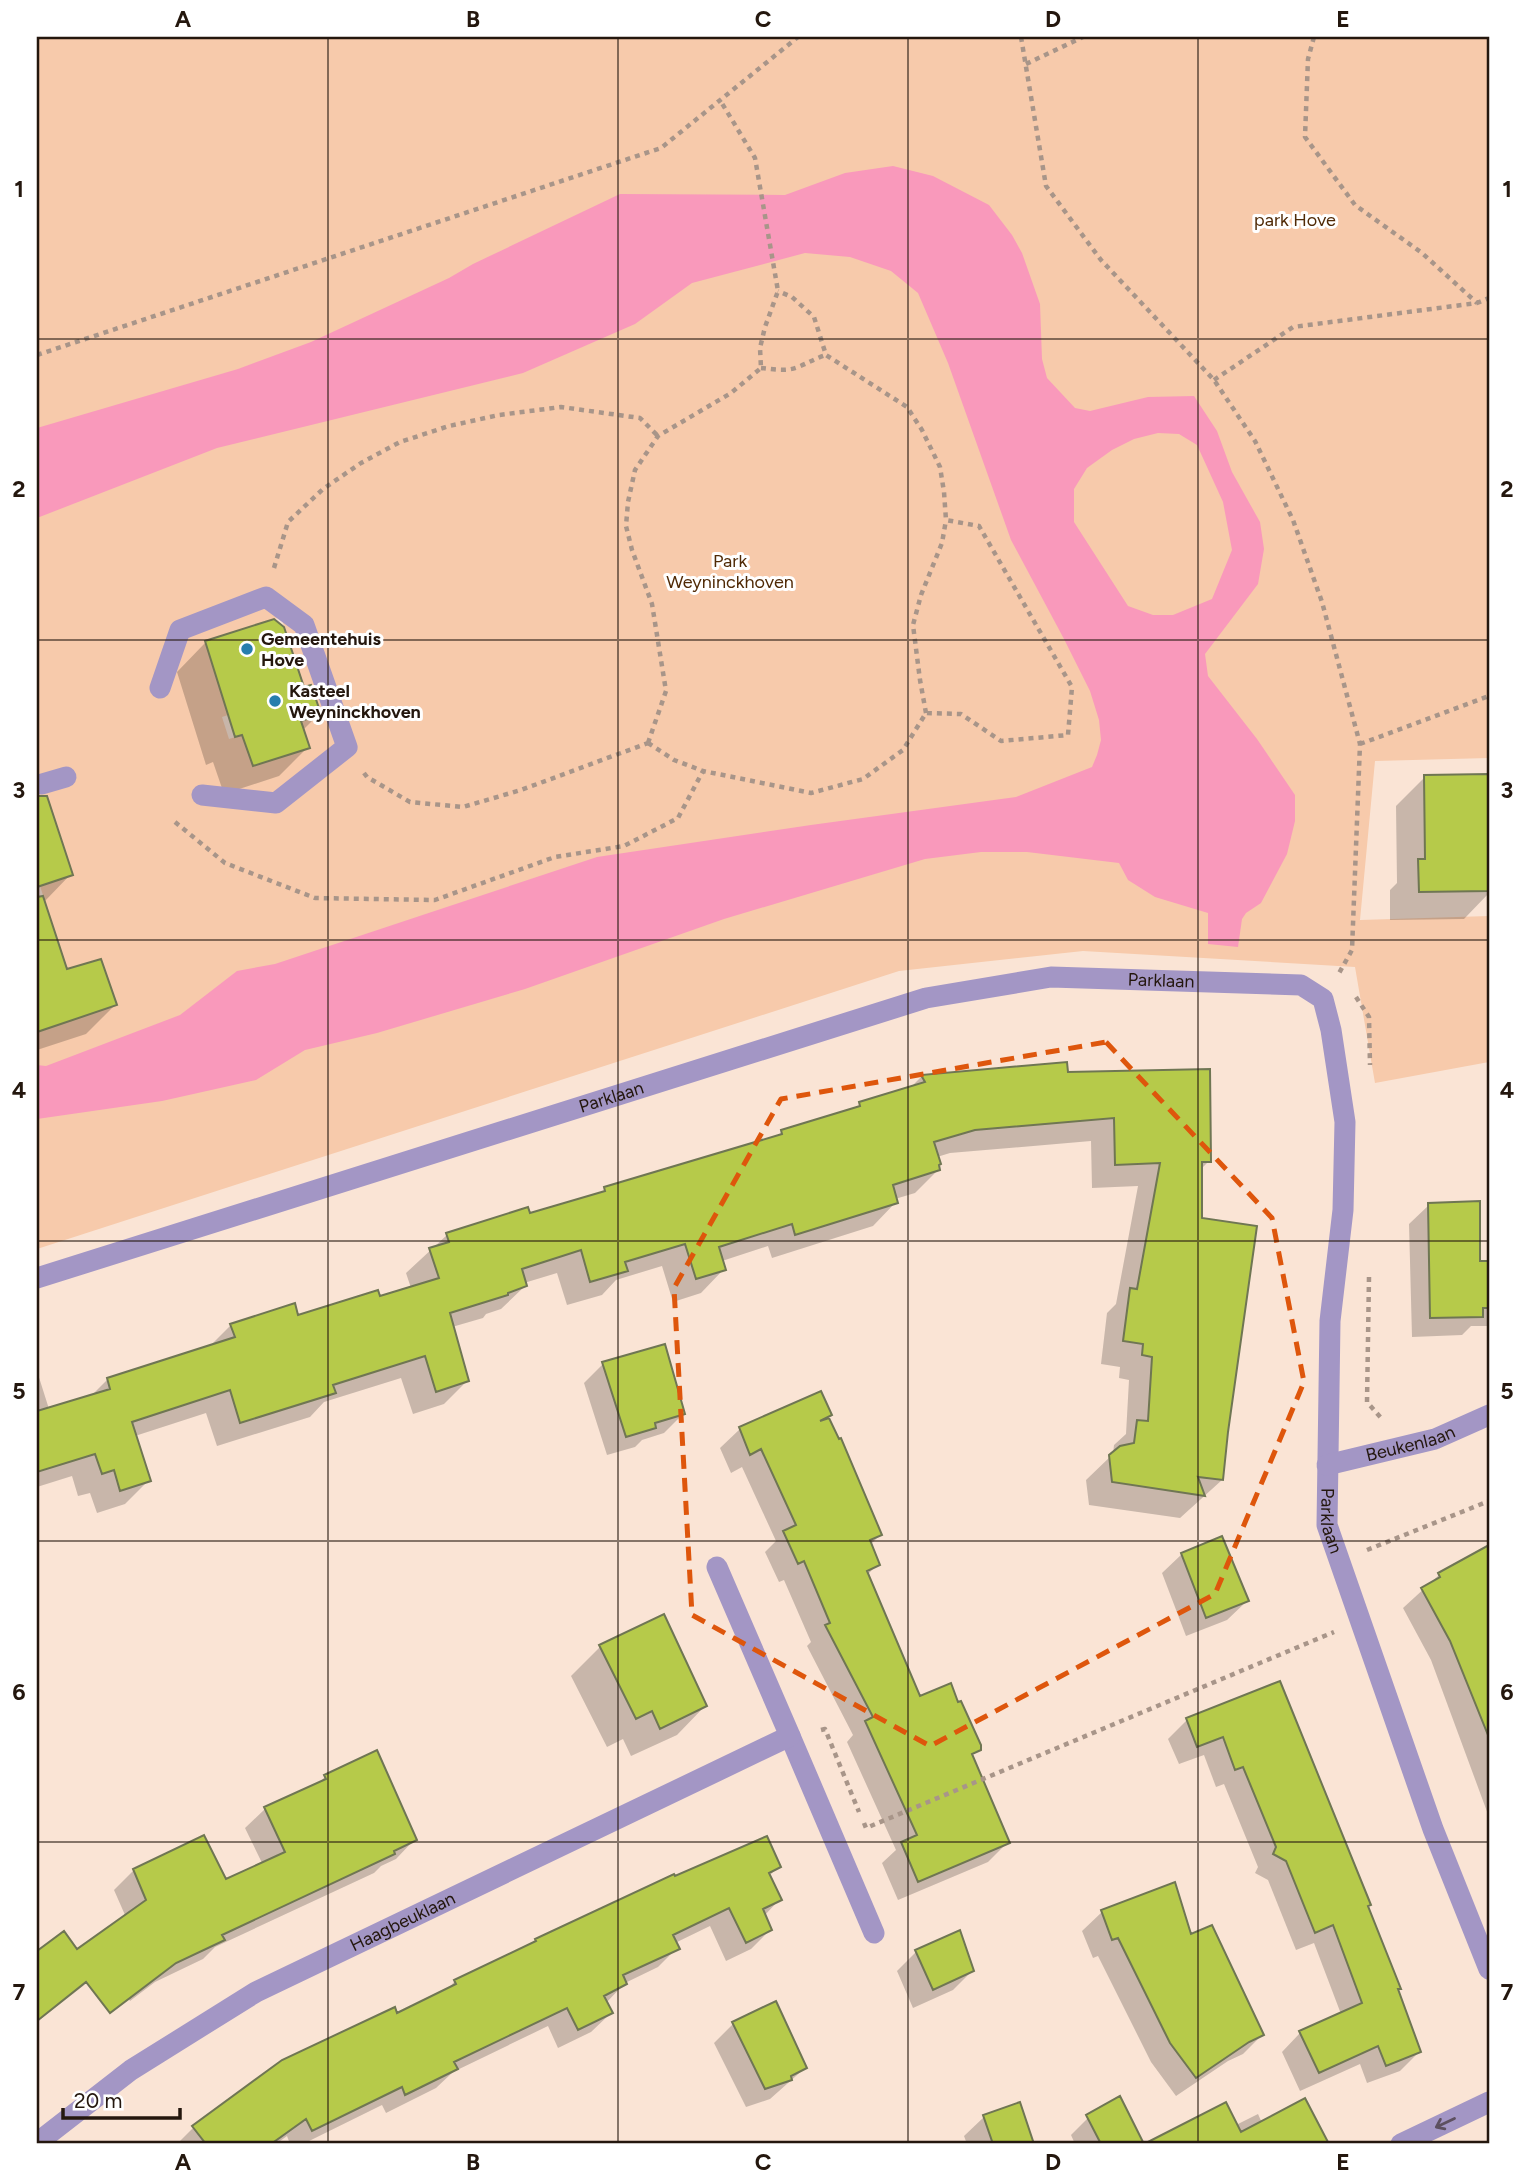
<svg xmlns="http://www.w3.org/2000/svg" width="1526" height="2181" font-family="Figtree,sans-serif">
<rect width="100%" height="100%" fill="#fae4d5"/>
<path fill="#f7caab" fill-rule="evenodd" d="M37,37H1489V758L1375,761L1360,920L1489,916V1062L1375,1083L1355,967L1083,951L899,971L37,1249V1032L117,1005L101,959L67,969L40,886L73,874L60,834L37,842ZM281,617L293,655V691L312,685L321,714L301,721L309,748L253,766L242,735L229,739L222,717L237,712L216,678L205,641Z"/>
<path fill="#f999bb" fill-rule="evenodd" d="M893,166L933,176L989,205L1012,235L1022,253L1040,304L1042,359L1047,378L1075,408L1090,411L1148,397L1194,396L1217,431L1232,472L1260,522L1264,549L1258,584L1205,654L1208,676L1257,739L1295,795V821L1287,854L1261,903L1246,913L1242,919L1238,947L1208,944V913L1155,897L1128,880L1119,863L1027,852H981L925,859L724,919L525,989L377,1033L305,1050L256,1080L162,1101L37,1119V1065L46,1066L180,1015L237,971L275,964L597,857L811,825L1016,797L1092,767L1097,755L1101,740L1099,720L1090,691L1064,639L1011,540L948,363L918,293L891,271L850,257L805,253L692,283L635,324L523,373L217,448L37,518V428L238,369L311,342L449,278L473,264L620,194L785,195L845,173ZM1158,433L1179,434L1197,445L1223,502L1232,550L1212,599L1173,615H1153L1128,606L1074,522V489L1087,468L1112,450L1134,439Z"/>
<path fill="#0003" d="M273,621L302,690L319,714L302,731L308,747L279,776L224,794L213,762L206,765L177,672L205,643Z
M1489,776V893L1464,919L1390,920V890L1397,883L1396,806L1425,777Z
M59,836L71,874L44,902L66,972L115,1005L86,1034L37,1050V844Z
M1066,1074L1209,1161L1200,1170V1220L1222,1480L1180,1518L1089,1505L1086,1480L1113,1454L1114,1445L1126,1434L1129,1380L1119,1378L1120,1367L1101,1364L1107,1313L1116,1304L1138,1186L1092,1188L1091,1141L950,1153L937,1157L938,1170L915,1193L895,1199L896,1202L873,1226L772,1258L768,1246L722,1261L724,1269L701,1293L673,1302L662,1266L616,1280L602,1295L567,1305L557,1273L524,1283L525,1286L501,1309L486,1314L483,1318L452,1327L467,1381L444,1404L413,1414L401,1378L324,1402L310,1417L217,1446L206,1413L135,1436L149,1480L125,1504L97,1513L90,1493L78,1496L72,1476L37,1487V1371L49,1409L90,1397L108,1379L210,1346L231,1325L297,1317L379,1298L411,1288L406,1273L447,1235L528,1216L600,1194L605,1189L776,1137L782,1132L854,1110L860,1104L909,1089L922,1076Z
M1429,1205L1479,1263H1489V1326H1471L1462,1335L1412,1337L1409,1224Z
M603,1364L683,1414L664,1433L642,1440L635,1447L607,1455L584,1383Z
M830,1415L828,1417L880,1535L870,1545L878,1564L867,1575L920,1699L979,1749L971,1757L1008,1842L988,1862L898,1900L882,1863L896,1850L847,1742L853,1735L807,1646L811,1642L784,1580L779,1582L765,1552L776,1541L742,1467L731,1473L720,1448L740,1429Z
M1489,1547V1817L1431,1660L1403,1608L1439,1575Z
M1182,1554L1247,1601L1227,1620L1186,1636L1162,1573Z
M600,1647L705,1706L677,1735L631,1756L623,1739L607,1747L571,1676Z
M1279,1683L1366,1907L1419,2052L1400,2071L1367,2083L1360,2064L1300,2091L1282,2052L1300,2033L1341,2014L1314,1943L1296,1950L1268,1880L1255,1873L1258,1867L1224,1784L1216,1787L1204,1755L1179,1764L1168,1739L1187,1720Z
M325,1777L415,1839L396,1859L381,1866L374,1873L215,1947L203,1959L155,1982L130,2001L98,1941L125,1915L114,1890L134,1870L203,1837L225,1882L263,1865L245,1828L265,1809L317,1784Z
M779,1866L769,1876L780,1899L764,1916L770,1930L751,1949L726,1961L710,1926L675,1943L677,1948L658,1967L625,1983L606,2003L611,2013L591,2032L558,2048L548,2026L453,2072L436,2088L386,2113L382,2105L303,2144H290L287,2136L276,2144H177L193,2128L396,2015L445,1992L455,1981L532,1944L536,1941Z
M1102,1912L1190,1937L1262,2035L1243,2054L1228,2061L1176,2096L1151,2062L1098,1956L1093,1958L1082,1931Z
M63,1933L76,1951L100,1969L83,1986L37,2022V1954Z
M916,1952L972,1971L953,1990L913,2008L897,1971Z
M733,2024L805,2068L770,2099L746,2107L714,2043Z
M1119,2098L1142,2144H1075L1071,2135L1094,2112Z
M1304,2101L1327,2144H1148L1225,2105L1236,2125L1258,2114L1262,2123Z
M1019,2105L1032,2144H967L964,2136L984,2117Z"/>
<path fill="#b6ca4a" stroke="#6f7653" stroke-width="2" d="M274,619L284,627L304,687L311,685L321,714L301,721L310,748L253,766L242,735L235,737L205,641Z
M1489,774V891L1419,892L1418,859H1425L1424,775Z
M37,796H47L73,875L37,887Z
M43,896L67,969L101,959L117,1005L37,1032V897Z
M1067,1062L1068,1072L1210,1069L1211,1162H1202V1218L1257,1226L1228,1432L1223,1480L1198,1477L1205,1496L1112,1482L1109,1455L1120,1446L1134,1443L1137,1420L1148,1421L1152,1357L1142,1355L1143,1344L1123,1341L1130,1288L1137,1289L1160,1163L1115,1165L1114,1118L975,1130L934,1142L941,1164L939,1165L940,1170L893,1185L898,1203L795,1235L792,1224L719,1247L726,1270L696,1279L685,1244L625,1262L628,1271L590,1282L581,1250L522,1269L527,1286L508,1293V1295L450,1313L469,1381L436,1392L425,1356L333,1385L336,1393L240,1423L230,1390L132,1422L151,1481L120,1491L114,1470L102,1474L95,1454L37,1472V1411L110,1389L107,1378L235,1337L230,1324L295,1303L298,1315L378,1290L380,1296L439,1278L429,1248L449,1242L446,1233L528,1207L530,1213L605,1191L604,1187L782,1134L781,1130L860,1106L859,1102L925,1082L921,1075Z
M1480,1201V1261H1489V1308H1483V1317L1430,1318L1428,1203Z
M665,1344L685,1414L655,1423L656,1428L626,1437L602,1362Z
M821,1391L832,1415L820,1421L829,1418L839,1439L841,1438L882,1535L870,1540L880,1565L867,1571L920,1696L951,1683L958,1702L961,1701L981,1745V1750L972,1754L1010,1843L918,1882L901,1842L917,1835L865,1721L873,1717L825,1625L830,1623L804,1561L798,1564L783,1531L796,1525L761,1449L750,1455L739,1427Z
M1222,1536L1249,1601L1206,1618L1181,1553Z
M1489,1545V1735H1488L1450,1641L1421,1588L1440,1577L1438,1573Z
M664,1614L707,1706L660,1729L652,1711L636,1719L599,1645Z
M1280,1681L1371,1905L1368,1906L1401,1989H1398L1421,2052L1386,2066L1378,2046L1319,2073L1299,2031L1362,2003L1333,1925L1315,1933L1286,1861L1273,1854L1276,1847L1243,1767L1235,1770L1223,1737L1197,1747L1186,1718Z
M377,1750L417,1840L394,1851L395,1854L222,1935L225,1940L176,1963L110,2013L86,1982L37,2021V1951L64,1931L77,1949L146,1900L133,1869L204,1835L226,1879L285,1852L264,1807L326,1779L324,1775Z
M767,1836L781,1867L769,1873L782,1900L763,1909L772,1930L746,1943L729,1908L673,1935L680,1949L623,1975L627,1984L604,1996L613,2013L578,2030L567,2008L454,2062L458,2069L405,2095L402,2087L312,2131L306,2119L271,2144H206L192,2126L282,2060L395,2007L397,2013L456,1984L454,1980L536,1941L535,1939L674,1874L675,1876Z
M1175,1882L1191,1934L1212,1925L1264,2035L1249,2042L1196,2078L1170,2043L1118,1938L1112,1940L1101,1910Z
M960,1930L974,1971L933,1990L915,1950Z
M776,2001L807,2068L791,2076L792,2080L765,2089L732,2022Z
M1120,2096L1144,2144H1101L1086,2115Z
M1305,2098L1329,2144H1144L1226,2102L1241,2132Z
M1020,2102L1034,2144H993L983,2115Z"/>
<g fill="none" stroke-linecap="round" stroke-linejoin="round">
<path stroke="#a89589" stroke-width="4.5" stroke-dasharray="5 5" stroke-linecap="butt" d="M1021,37L1046,186L1101,260L1214,380L1255,441L1293,520L1322,602L1360,744L1352,950L1338,975
M1314,37L1308,59L1305,137L1355,205L1422,253L1477,303
M1026,64L1083,37
M37,355L661,148L798,37
M761,368C773,369 786,372 798,367C808,363 816,358 826,355
M1214,380L1293,327L1477,303L1489,298
M274,568L288,522L323,489L361,463L400,442L449,426L499,415L561,407L640,418L658,436
M926,713L920,680L913,625L921,595L942,543L946,520
M648,743L674,760L703,771L811,793L863,779L903,750L926,713L961,714L1001,741L1068,735L1072,687L979,526L946,520L944,492L940,467L922,430L907,407L826,355L814,317L792,297L778,291
M648,743L666,691L652,604L632,550L626,526L628,502L635,470L658,436L731,393L761,368L760,348L765,327L778,291L755,158L720,100
M1360,744L1489,696
M364,773L367,777L410,802L463,807L521,790L648,743
M175,822L225,863L315,898L435,900L555,857L624,846L678,818L703,771
M1356,997L1369,1017L1370,1065
M1369,1277L1367,1402L1382,1419
M1367,1550L1489,1501
M821,1730L825,1729L859,1812
M864,1823L866,1828L1334,1632"/>
<g stroke="#a396c5" stroke-width="21">
<path d="M160,688L180,630L266,597L304,625L347,747L276,803L202,795"/>
<path d="M42,784L66,777"/>
<path id="s1" d="M37,1278L926,998L1051,977L1301,985L1323,999L1331,1030L1345,1122L1343,1210L1330,1321L1327,1525L1433,1829L1489,1969"/>
<path id="s2" d="M1327,1465L1435,1439L1489,1415"/>
<path d="M790,1736L874,1933"/>
<path id="s3" d="M37,2143L131,2070L256,1992L790,1736L717,1567"/>
<path d="M1401,2144L1489,2102"/>
</g>
</g>
<defs><path id="oneway-shaft" d="M-6 0H5M1.5-3L5.5 0L1.5 3" fill="none" stroke-width="1.6" stroke-linecap="round" stroke-linejoin="round" transform="scale(1.75)"/></defs>
<use stroke="#5d5060" href="#oneway-shaft" transform="translate(1445 2123) rotate(155)"/>
<path fill="none" stroke="#de560c" stroke-width="5" stroke-dasharray="14 9" stroke-linejoin="round" d="M1106,1042L1272,1218L1304,1382L1215,1594L930,1746L692,1615L674,1288L781,1099Z"/>
<path fill="none" stroke="#24170e" stroke-width="2" stroke-opacity="0.55" d="M328,37V2144M618,37V2144M908,37V2144M1198,37V2144M37,339H1489M37,640H1489M37,940H1489M37,1241H1489M37,1541H1489M37,1842H1489"/>
<g fill="#277ead" stroke="#fff" stroke-width="2.5">
<circle cx="247" cy="649" r="7"/>
<circle cx="275" cy="701" r="7"/>
</g>
<g text-anchor="middle" stroke-width="6" stroke-linejoin="round" paint-order="stroke">
<g font-size="18" fill="#502a06" stroke="#fff">
<text x="1295" y="226">park Hove</text>
<text x="730" y="567">Park<tspan x="730" dy="21">Weyninckhoven</tspan></text>
</g>
<g font-size="18" font-weight="bold" fill="#24170e" stroke="#fff" text-anchor="start">
<text x="261" y="645">Gemeentehuis<tspan x="261" dy="21">Hove</tspan></text>
<text x="289" y="697">Kasteel<tspan x="289" dy="21">Weyninckhoven</tspan></text>
</g>
<g font-size="18" fill="#24170e" stroke="#fff">
<text dy="6" stroke="none"><textPath href="#s1" startOffset="1169">Parklaan</textPath></text>
<text dy="6" stroke="none"><textPath href="#s1" startOffset="602">Parklaan</textPath></text>
<text dy="6" stroke="none"><textPath href="#s2" startOffset="86">Beukenlaan</textPath></text>
<text dy="6" stroke="none"><textPath href="#s1" startOffset="1860">Parklaan</textPath></text>
<text dy="6" stroke="none"><textPath href="#s3" startOffset="429">Haagbeuklaan</textPath></text>
</g>
</g>
<rect width="1526" height="2181" fill="none" stroke="#ffffff" stroke-width="77"/>
<path d="M63 2108v10h117v-10" fill="none" stroke="#24170e" stroke-width="3.5"/>
<text x="74" y="2108" font-size="21" fill="#24170e" stroke="#ffffff" stroke-width="5" paint-order="stroke">20 m</text>
<rect x="38" y="38" width="1450" height="2104" fill="none" stroke="#24170e" stroke-width="2.5"/>
<g font-size="23" text-anchor="middle" font-weight="bold" fill="#24170e">
<text x="183" y="27">A</text>
<text x="473" y="27">B</text>
<text x="763" y="27">C</text>
<text x="1053" y="27">D</text>
<text x="1343" y="27">E</text>
<text x="19" y="197">1</text>
<text x="1507" y="197">1</text>
<text x="19" y="497">2</text>
<text x="1507" y="497">2</text>
<text x="19" y="798">3</text>
<text x="1507" y="798">3</text>
<text x="19" y="1098">4</text>
<text x="1507" y="1098">4</text>
<text x="19" y="1399">5</text>
<text x="1507" y="1399">5</text>
<text x="19" y="1700">6</text>
<text x="1507" y="1700">6</text>
<text x="19" y="2000">7</text>
<text x="1507" y="2000">7</text>
<text x="183" y="2170">A</text>
<text x="473" y="2170">B</text>
<text x="763" y="2170">C</text>
<text x="1053" y="2170">D</text>
<text x="1343" y="2170">E</text>
</g>
</svg>
